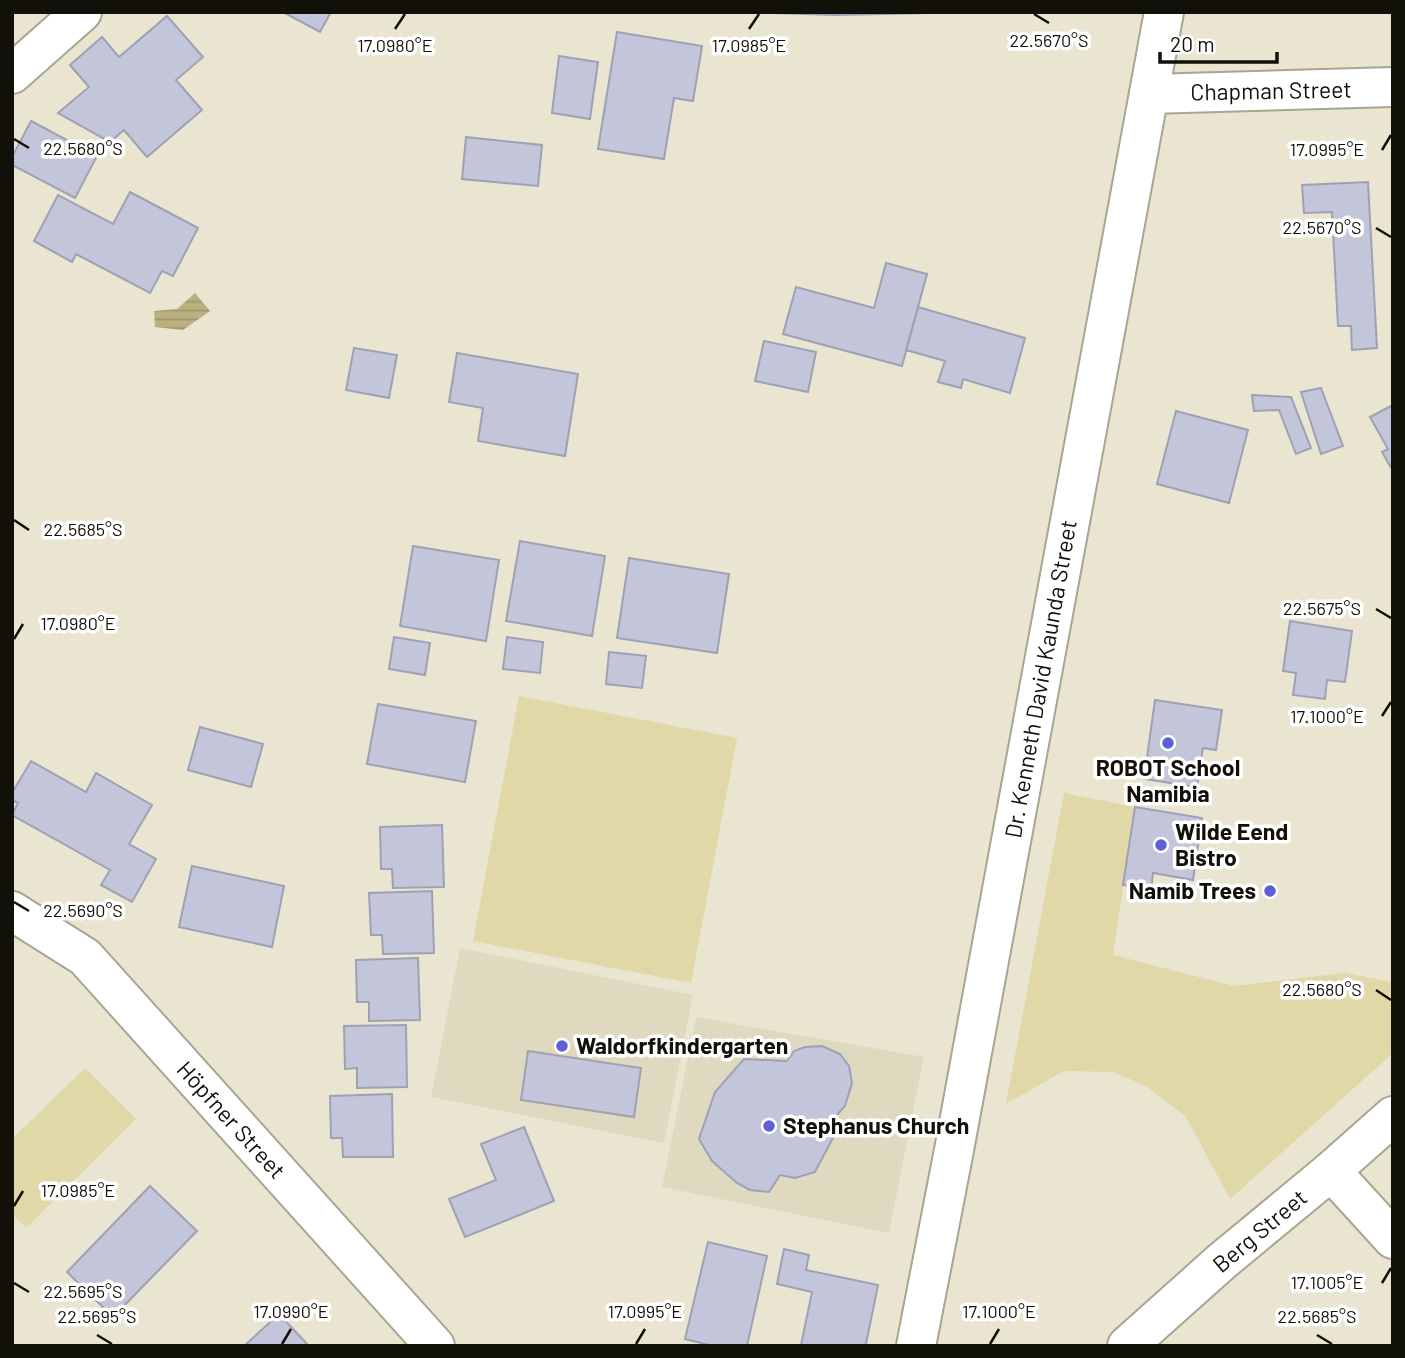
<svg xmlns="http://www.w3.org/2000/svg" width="1405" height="1358" font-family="Barlow,sans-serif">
<defs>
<pattern id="water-rules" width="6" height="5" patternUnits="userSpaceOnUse" patternTransform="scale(1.75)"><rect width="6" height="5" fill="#bab17f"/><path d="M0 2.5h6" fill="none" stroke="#9f976c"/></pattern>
</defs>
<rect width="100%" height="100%" fill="#e9e5d1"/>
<path fill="#dfdabf" d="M460,948L693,995L664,1143L431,1097Z
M696,1017L924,1057L889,1233L662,1187Z"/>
<path fill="#e0d8a7" d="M519,696L737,738L691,983L473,941Z
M1064,793L1135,807L1113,955L1234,986L1344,973L1393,982V1053L1230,1199L1186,1117L1146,1086L1113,1072L1064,1071L1006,1104Z
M85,1068L136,1119L26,1228L12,1214V1139Z"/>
<path fill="url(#water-rules)" d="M195,293L210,311L183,330L155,327L154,311L177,309Z"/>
<path fill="#c3c6da" stroke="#9ea1b3" stroke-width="2" d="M283,12H331L320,32Z
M836,12V15L772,13V12Z
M836,12H930V13L836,15Z
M167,16L203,57L176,80L202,110L147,157L124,130L110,142L58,113L89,87L70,65L102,37L119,57Z
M617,32L702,46L693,101L674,98L664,159L598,149Z
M559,56L598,62L590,119L552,113Z
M31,121L97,156L75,198L12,165V157Z
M466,137L542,145L538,186L462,179Z
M1368,182L1377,348L1352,350L1351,326H1338L1332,212L1304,213L1302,185Z
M130,192L198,228L173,276L162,271L150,293L76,254L72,262L34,241L58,195L113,224Z
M886,263L927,274L902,366L783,334L796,287L874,308Z
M918,307L1025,338L1010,393L963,379L961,388L938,382L945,361L906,350Z
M764,341L816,352L808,392L755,381Z
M354,348L397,355L389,398L346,390Z
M457,353L578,374L565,456L478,441L483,408L449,402Z
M1321,388L1343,446L1321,454L1301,392Z
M1252,395L1291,397L1311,448L1296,454L1279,410L1254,411Z
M1393,405V471L1382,452L1388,449L1370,417Z
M1176,411L1248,430L1229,503L1157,484Z
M520,541L605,556L592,636L506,621Z
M413,546L499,560L486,641L400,626Z
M629,558L729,574L717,653L617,638Z
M1290,621L1352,631L1345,682L1327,680L1325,699L1293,695L1296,673L1283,671Z
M394,637L430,643L425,675L389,669Z
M507,637L543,642L540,673L503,669Z
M609,652L646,656L642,688L606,684Z
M1155,700L1222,710L1216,750L1203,748L1197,787L1144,779Z
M378,704L476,721L465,782L367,764Z
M200,727L263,744L251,787L188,770Z
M31,761L86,792L96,773L152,805L129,844L156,859L132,902L101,885L110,870L12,815L18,803L12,800V793Z
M1135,807L1202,818L1193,880L1153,873L1151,890L1123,885Z
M442,825L444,887L393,888L392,869H381L380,827Z
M192,866L284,886L272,947L179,927Z
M432,891L434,953L383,954L382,935H371L369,893Z
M418,958L420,1020L369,1021V1002H357L356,960Z
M406,1025L407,1087L357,1088V1068L345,1069L344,1026Z
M822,1046L840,1054L849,1066L852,1083L845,1106L834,1118L835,1134L815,1172L795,1178L780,1175L769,1192L750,1190L737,1183L712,1161L699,1139L715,1092L744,1059L787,1061L794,1051L805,1047Z
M528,1051L641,1068L634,1117L521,1100Z
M392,1094L393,1157H343L342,1138H331L330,1096Z
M524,1127L554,1201L465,1237L449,1199L496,1180L481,1144Z
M150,1186L197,1231L113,1317L67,1272Z
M708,1242L767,1256L747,1346H713L685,1339Z
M784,1249L809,1255L806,1270L878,1285L866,1344L861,1346L801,1345L812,1292L777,1284Z
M279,1314L309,1346H244Z"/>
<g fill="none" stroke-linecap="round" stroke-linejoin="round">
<defs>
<path id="minor" d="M12,74L82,12
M1149,94L1393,87
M12,911L85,957L435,1346
M1331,1171L1393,1239"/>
<path id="tertiary" d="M916,1346L954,1150L1164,12
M1127,1346L1221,1262L1331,1171L1393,1116"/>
</defs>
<use href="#minor" stroke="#a8a592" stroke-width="42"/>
<use href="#tertiary" stroke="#a8a592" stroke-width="42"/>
<use href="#minor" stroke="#fff" stroke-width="38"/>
<use href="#tertiary" stroke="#fff" stroke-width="38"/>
</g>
<path fill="none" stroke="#111009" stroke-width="2.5" d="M1034,14L1049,23M395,29L405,14M749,29L759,14M14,139L29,148M1382,150L1391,135M1376,228L1391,237M14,520L29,530M1376,609L1391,618M14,639L23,624M1382,716L1391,702M14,902L29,911M1376,990L1391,1000M14,1206L23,1191M14,1283L29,1292M1382,1283L1391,1268M97,1335L112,1344M1317,1335L1332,1344M282,1344L291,1329M636,1344L645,1329M990,1344L999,1329"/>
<g fill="#5e60d8" stroke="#fff" stroke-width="2.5">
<circle cx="1168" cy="743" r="7"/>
<circle cx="1161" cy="845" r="7"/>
<circle cx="1270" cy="891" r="7"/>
<circle cx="562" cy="1046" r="7"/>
<circle cx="769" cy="1126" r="7"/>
</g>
<g text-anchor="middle" stroke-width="7" stroke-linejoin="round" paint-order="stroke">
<g font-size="23" fill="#111009" stroke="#fff">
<text transform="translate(1271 91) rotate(-1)" y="8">Chapman Street</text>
<text transform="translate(1041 679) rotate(-80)" y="8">Dr. Kenneth David Kaunda Street</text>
<text transform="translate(231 1120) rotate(48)" y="8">Höpfner Street</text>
<text transform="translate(1260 1231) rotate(-40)" y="8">Berg Street</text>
</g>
<g font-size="23" font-weight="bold" fill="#111009" stroke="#fff" text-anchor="start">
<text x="1168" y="776" text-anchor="middle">ROBOT School<tspan x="1168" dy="26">Namibia</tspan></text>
<text x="1175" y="840">Wilde Eend<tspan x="1175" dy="26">Bistro</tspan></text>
<text x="1256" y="899" text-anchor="end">Namib Trees</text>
<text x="576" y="1054">Waldorfkindergarten</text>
<text x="783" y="1134">Stephanus Church</text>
</g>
</g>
<g font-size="18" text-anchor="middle" fill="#111009" stroke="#fff" stroke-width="7" stroke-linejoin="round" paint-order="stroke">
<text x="1049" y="47">22.5670°S</text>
<text x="395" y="52">17.0980°E</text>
<text x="749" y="52">17.0985°E</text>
<text x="83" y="155">22.5680°S</text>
<text x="1327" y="156">17.0995°E</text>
<text x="1322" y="234">22.5670°S</text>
<text x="83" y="536">22.5685°S</text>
<text x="1322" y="615">22.5675°S</text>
<text x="78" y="630">17.0980°E</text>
<text x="1327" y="723">17.1000°E</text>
<text x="83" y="917">22.5690°S</text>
<text x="1322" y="996">22.5680°S</text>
<text x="78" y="1197">17.0985°E</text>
<text x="1327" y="1289">17.1005°E</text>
<text x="83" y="1298">22.5695°S</text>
<text x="291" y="1318">17.0990°E</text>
<text x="645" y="1318">17.0995°E</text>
<text x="999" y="1318">17.1000°E</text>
<text x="97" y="1323">22.5695°S</text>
<text x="1317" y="1323">22.5685°S</text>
</g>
<rect width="1405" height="1358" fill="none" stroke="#111009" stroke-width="28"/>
<path d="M1160 52v10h117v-10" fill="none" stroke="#111009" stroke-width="3.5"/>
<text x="1170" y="52" font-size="21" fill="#111009" stroke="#ffffff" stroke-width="5" paint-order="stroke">20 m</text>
</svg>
